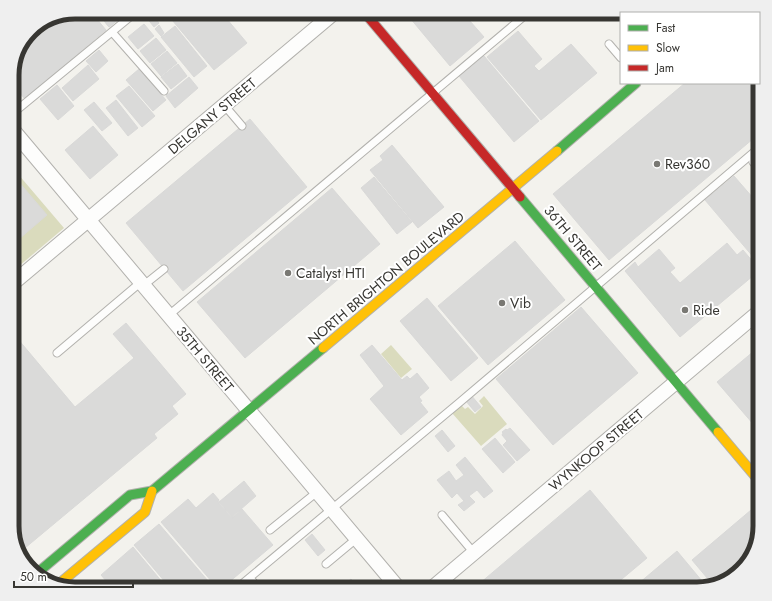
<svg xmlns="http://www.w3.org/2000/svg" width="772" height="601" font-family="Jost,sans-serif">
<rect width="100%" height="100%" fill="#f3f2ed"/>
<path fill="#dadbbd" d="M12,167L64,228L12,272Z
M391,345L412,369L401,378L381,354Z
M484,396L507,424L481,446L452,413L461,405L465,409L468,407L475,414L483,406L479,401Z"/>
<path fill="#dadad9" stroke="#d9d9d8" d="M75,12H91L106,30L25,99L12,84V71L33,28Z
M97,12H127L109,27Z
M97,12H128L109,27Z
M170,12H221L247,43L214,70L167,14Z
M405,12H462L484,37L450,66Z
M151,13L159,23L154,27L146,17Z
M144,24L154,36L138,49L128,37Z
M159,25L164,33L161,36L155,29Z
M175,26L207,66L194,77L161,37Z
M518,31L542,59L534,66L539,71L571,44L597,73L541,120L487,57Z
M156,38L166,50L150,63L140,51Z
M99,50L108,61L96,72L86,61Z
M167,51L177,63L161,76L151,64Z
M484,56L539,121L514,142L459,76Z
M178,64L187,76L171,89L161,77Z
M88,65L99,79L73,101L62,88Z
M139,69L166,100L153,111L126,80Z
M189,77L198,88L175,108L166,96Z
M685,83H750L760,95V133L609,260L553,194Z
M57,85L74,106L58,120L40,99Z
M129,86L155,116L142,127L116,96Z
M116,100L138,128L128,136L106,108Z
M94,102L112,123L102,131L84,110Z
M250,119L307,187L183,291L126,223Z
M93,126L118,155L90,179L65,150Z
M392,145L444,207L418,228L370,170L383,160L380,156Z
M12,174L47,215L12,245Z
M734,176L760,206V265L705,200Z
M374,177L412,222L397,234L361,188Z
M332,188L380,244L245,358L197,302Z
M515,241L565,300L488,365L438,306Z
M727,243L737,255L743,250L760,270L680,337L625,271L635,262L638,267L659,249L675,268L670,272L680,283Z
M427,298L478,358L451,381L400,321Z
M581,307L638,373L553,445L496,379Z
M126,323L186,394L172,406L178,414L154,434L157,438L25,548L15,536L12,530V332L75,407L134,358L113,334Z
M372,345L402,380L407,376L410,379L417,373L429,388L419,397L422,401L420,402L428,412L401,435L370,399L384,386L360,355Z
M760,346V432L717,382Z
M471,395L481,407L475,412L465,400Z
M510,428L530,450L517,461L503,445L507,441L502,435L503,433L502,432L506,429L507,430Z
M442,430L455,446L448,452L435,436Z
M495,438L515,462L503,473L482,449Z
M465,457L493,491L484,498L477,490L469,496L475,502L464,511L458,505L464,501L457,493L452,498L437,480L449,471L456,481L464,475L456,465Z
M244,481L256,496L232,517L219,502Z
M590,490L647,558L610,589H473Z
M213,493L219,500L218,502L232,518L242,509L273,545L221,589H218L161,522L188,499L196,508Z
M751,510L760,521V526L744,567L724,583L713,585L692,560Z
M159,524L215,589H171L134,545Z
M312,534L325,550L318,556L305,540Z
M133,547L168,589H113L101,575Z
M677,551L707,587L697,589H632Z
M351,579L359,589H346L343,586Z"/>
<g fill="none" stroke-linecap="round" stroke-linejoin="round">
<defs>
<path id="lane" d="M112,32L164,91
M609,44L621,58
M225,106L242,126
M12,114L136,12
M753,162L760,170
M144,285L164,269
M169,315L529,12
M57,353L141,282
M442,515L474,553
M270,530L317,492
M326,564L356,539
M250,578L259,589
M236,589L460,402L760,147"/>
<path id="street" d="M12,129L399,589
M12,284L335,12
M431,589L760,311"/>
<path id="fast" d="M557,151L636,83
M520,197L718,432
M36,574L130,495L152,491L323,348"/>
<path id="slow" d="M323,348L557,151
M718,432L760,482
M60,583L145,512L152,491"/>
<path id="jam" d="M364,12L520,197"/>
</defs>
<use href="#lane" stroke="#b2b1ad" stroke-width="9"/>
<use href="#street" stroke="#b2b1ad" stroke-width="16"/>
<use href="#fast" stroke="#b2b1ad" stroke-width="11"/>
<use href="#slow" stroke="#b2b1ad" stroke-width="11"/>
<use href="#jam" stroke="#b2b1ad" stroke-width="11"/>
<use href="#lane" stroke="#fdfdfc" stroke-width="7"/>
<use href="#street" stroke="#fdfdfc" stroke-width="14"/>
<use href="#fast" stroke="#4caf50" stroke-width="9"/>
<use href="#slow" stroke="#ffc107" stroke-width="9"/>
<use href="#jam" stroke="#c62828" stroke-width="9"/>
</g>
<g fill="#797873" stroke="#fff" stroke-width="1.5">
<circle cx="657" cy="164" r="4"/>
<circle cx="288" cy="273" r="4"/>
<circle cx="502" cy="303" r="4"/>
<circle cx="685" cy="310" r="4"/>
</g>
<g text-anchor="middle" stroke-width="4" stroke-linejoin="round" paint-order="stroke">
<g font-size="14" fill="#373632" stroke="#fff">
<text transform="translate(212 116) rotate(-40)" y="5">DELGANY STREET</text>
<text transform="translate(573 238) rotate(50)" y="5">36TH STREET</text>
<text transform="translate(386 278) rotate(-40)" y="5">NORTH BRIGHTON BOULEVARD</text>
<text transform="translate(205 359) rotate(50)" y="5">35TH STREET</text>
<text transform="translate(596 450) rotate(-40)" y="5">WYNKOOP STREET</text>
</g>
<g font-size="14" fill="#373632" stroke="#fff" text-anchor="start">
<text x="665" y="169">Rev360</text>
<text x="296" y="278">Catalyst HTI</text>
<text x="510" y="308">Vib</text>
<text x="693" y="315">Ride</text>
</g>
</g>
<path d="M0 0H772V601H0ZM75 19H697A56 56 0 0 1 753 75V526A56 56 0 0 1 697 582H75A56 56 0 0 1 19 526V75A56 56 0 0 1 75 19Z" fill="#efefef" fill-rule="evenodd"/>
<path fill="none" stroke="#373632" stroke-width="5" d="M75 19H697A56 56 0 0 1 753 75V526A56 56 0 0 1 697 582H75A56 56 0 0 1 19 526V75A56 56 0 0 1 75 19Z"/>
<rect x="620" y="12" width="140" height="72" fill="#ffffff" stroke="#afafad"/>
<rect x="628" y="25" width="20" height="6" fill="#4caf50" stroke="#afafad"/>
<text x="656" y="32" font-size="12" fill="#373632">Fast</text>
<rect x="628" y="45" width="20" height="6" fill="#ffc107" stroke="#afafad"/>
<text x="656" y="52" font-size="12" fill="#373632">Slow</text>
<rect x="628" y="65" width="20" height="6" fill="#c62828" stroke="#afafad"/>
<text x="656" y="72" font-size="12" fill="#373632">Jam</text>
<path d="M14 581v6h119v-6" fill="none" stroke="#373632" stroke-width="2"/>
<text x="20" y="581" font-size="12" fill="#373632" stroke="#ffffff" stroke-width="3" paint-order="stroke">50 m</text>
</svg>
